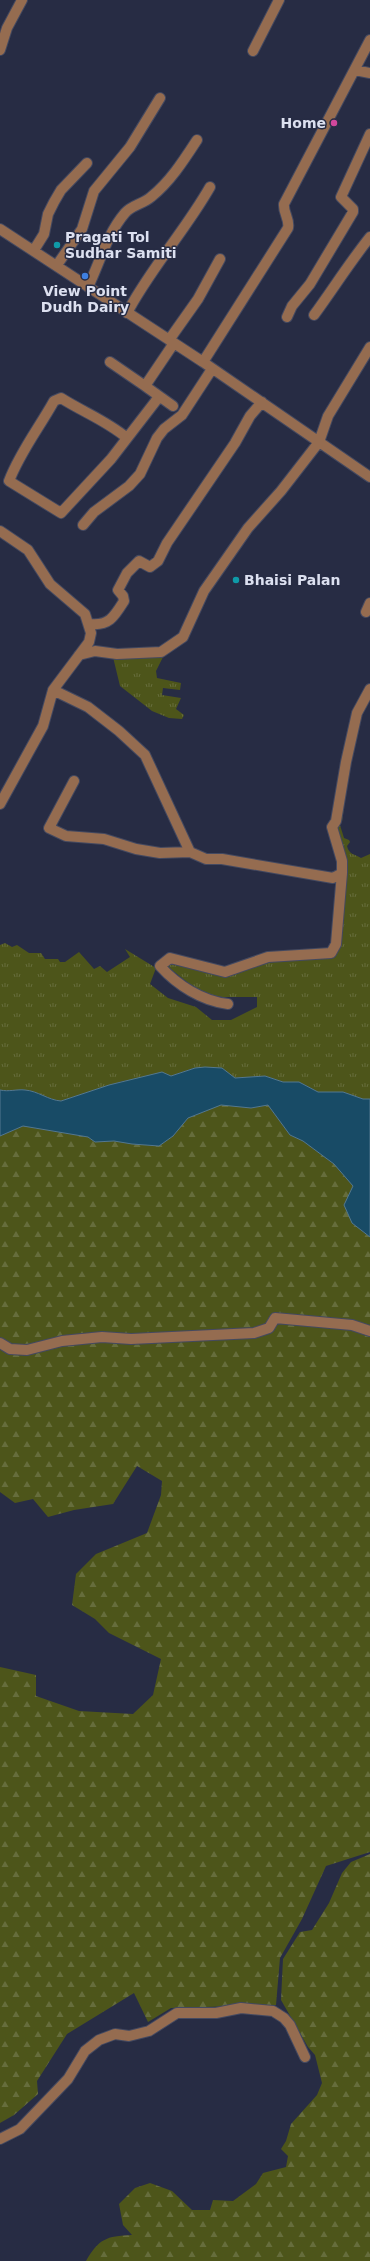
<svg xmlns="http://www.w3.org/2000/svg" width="370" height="2261" font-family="'DejaVu Sans',sans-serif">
<defs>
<pattern id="grass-tufts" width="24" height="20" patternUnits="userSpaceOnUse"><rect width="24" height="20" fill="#4d551a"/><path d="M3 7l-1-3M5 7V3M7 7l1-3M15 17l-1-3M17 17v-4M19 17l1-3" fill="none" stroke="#666d3c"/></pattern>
<pattern id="forest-firs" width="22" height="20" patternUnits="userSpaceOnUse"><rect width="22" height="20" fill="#4d551a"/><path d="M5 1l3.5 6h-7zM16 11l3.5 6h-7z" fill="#666d3c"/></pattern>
</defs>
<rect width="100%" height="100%" fill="#272c44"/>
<path fill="url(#grass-tufts)" d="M160,656L163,657L156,671L157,678L181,683L180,690L163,688L162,695L181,698L176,709L184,715L182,719L169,718L152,711L120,686L113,657Z
M344,807L342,822H339L344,838L349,840L350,842L347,846C349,855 355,854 361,858L370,854V1099H363L343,1092H318L299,1082H283L265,1076L235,1078L222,1068H194L171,1076L123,1081L61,1101C48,1100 38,1091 25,1090C17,1089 9,1092 0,1090V945L5,943L12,947L17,945L29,953H41L45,959H58L60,962H65L79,952L94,969L100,966L107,972L130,957L125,949L156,968L150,984L168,998L196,1007L212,1020H231L257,1007V997H222L202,994L167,966L176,961L225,974L273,958L319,955L333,958C336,943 342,927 343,912C345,878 328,839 344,807Z"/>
<path fill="url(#forest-firs)" d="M221,1104L251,1108L268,1105L290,1135L303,1141L334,1164L349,1179L353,1186L352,1223L370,1237V1852L326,1866L302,1919L280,1958L276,2005L171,2008L148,2022L134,1993L67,2034L37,2081L38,2094L14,2115L0,2123V1667L36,1675V1696L79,1711L133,1714L153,1695L161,1659L109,1633L95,1619L72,1605L76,1574L96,1554L147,1533L161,1495L162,1481L137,1466L113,1504L74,1510L48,1517L33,1499L15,1503L0,1492V1136L23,1126L88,1137L95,1142L114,1141L132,1144L159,1146L173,1136L188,1118Z
M370,1854V2261H86C99,2239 106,2236 132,2235L123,2225L119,2204L135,2188L150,2183L172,2191L192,2210H210L213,2200L233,2201L256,2184L263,2173L286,2167L288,2156L281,2149L286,2141L291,2124L317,2095L322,2083L315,2055L308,2047L281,2000L283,1959L300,1932L312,1930L329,1903L342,1873L351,1862Z"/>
<path fill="#184b66" stroke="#53788f" d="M205,1067L222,1068L235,1078L265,1076L283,1082H299L318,1092H343L363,1099H370V1237L352,1223L344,1205L353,1186L334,1164L303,1141L290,1135L268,1105L251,1108L221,1105L188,1118L173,1136L159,1146L132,1144L114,1141L95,1142L88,1137L23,1126L0,1136V1090C9,1092 17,1089 25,1090C38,1091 48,1100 61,1101L109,1085L162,1072L171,1076L195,1068Z"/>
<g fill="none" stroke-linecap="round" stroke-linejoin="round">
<defs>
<path id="minor" d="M0,50L7,28L22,0
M253,51L279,0
M355,70L370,73
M0,229L203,362L370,477
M34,250L44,234L48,214L54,202L61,190L87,163
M57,265L82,229L94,191L130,147L160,98
M88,287C100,262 107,234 125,213C132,205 143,204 151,197C170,182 184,160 197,140
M127,313C150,269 185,231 210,187
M314,315C333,289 350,262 370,237
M287,317L292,306L310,284L353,212V209L341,197L370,134
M169,340L198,299L220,259
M110,362L145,386
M203,362L288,228C290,219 283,213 284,204L370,40
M159,396L173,406
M127,438C107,421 83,412 61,398L54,401C39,428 20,452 9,481L61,513L111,459L155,402L159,396L145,386L174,343
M83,525L94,512L129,486L140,474L157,438L164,429L182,415L212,369
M0,531L28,550L50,584L85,614L91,633L89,642L53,690L43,726L0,804
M366,612L370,603
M90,624C109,626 114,617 124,601L123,596L118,590L127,573L139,561L150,567L158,561L167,543L235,443L250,416L262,402
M79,655L95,651L117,654L161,652L183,637L204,591L248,528L281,491L319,442L328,416L370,347
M53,690L88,707L119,731L145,755L190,852L206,859H222L333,878L342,873V861L332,827L336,821L346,762L357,713L370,689
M74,781L49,828L66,836L104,839L136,849L160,853L190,852
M228,1004C202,1001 177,985 160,966L170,958L225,972L268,957L331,953L336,944L342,873
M0,1343L10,1349L27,1350L62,1341L102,1337L131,1339L254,1333L269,1328L275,1318L352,1325L370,1331
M0,2139L20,2129L68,2079L85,2051L99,2040L115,2034L129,2036L149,2031L177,2013H216L241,2008L273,2011L284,2018L290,2025L305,2057"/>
</defs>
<use href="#minor" stroke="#444960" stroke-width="12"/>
<use href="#minor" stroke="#956c50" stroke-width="10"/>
</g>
<circle fill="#d1479c" stroke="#272c44" stroke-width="1.5" cx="334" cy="123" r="4"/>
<g fill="#0f9aa8" stroke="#272c44" stroke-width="1.5">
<circle cx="57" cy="245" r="4"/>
<circle cx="236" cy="580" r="4"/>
</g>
<circle fill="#3f7fe0" stroke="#272c44" stroke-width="1.5" cx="85" cy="276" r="4"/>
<g text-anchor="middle" stroke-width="3" stroke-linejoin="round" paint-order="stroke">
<g font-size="14" font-weight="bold" fill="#dce0f0" stroke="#272c44" text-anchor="start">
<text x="326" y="128" text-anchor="end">Home</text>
<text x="65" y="242">Pragati Tol<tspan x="65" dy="16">Sudhar Samiti</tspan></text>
<text x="85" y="296" text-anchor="middle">View Point<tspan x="85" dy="16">Dudh Dairy</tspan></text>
<text x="244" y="585">Bhaisi Palan</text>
</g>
</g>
</svg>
